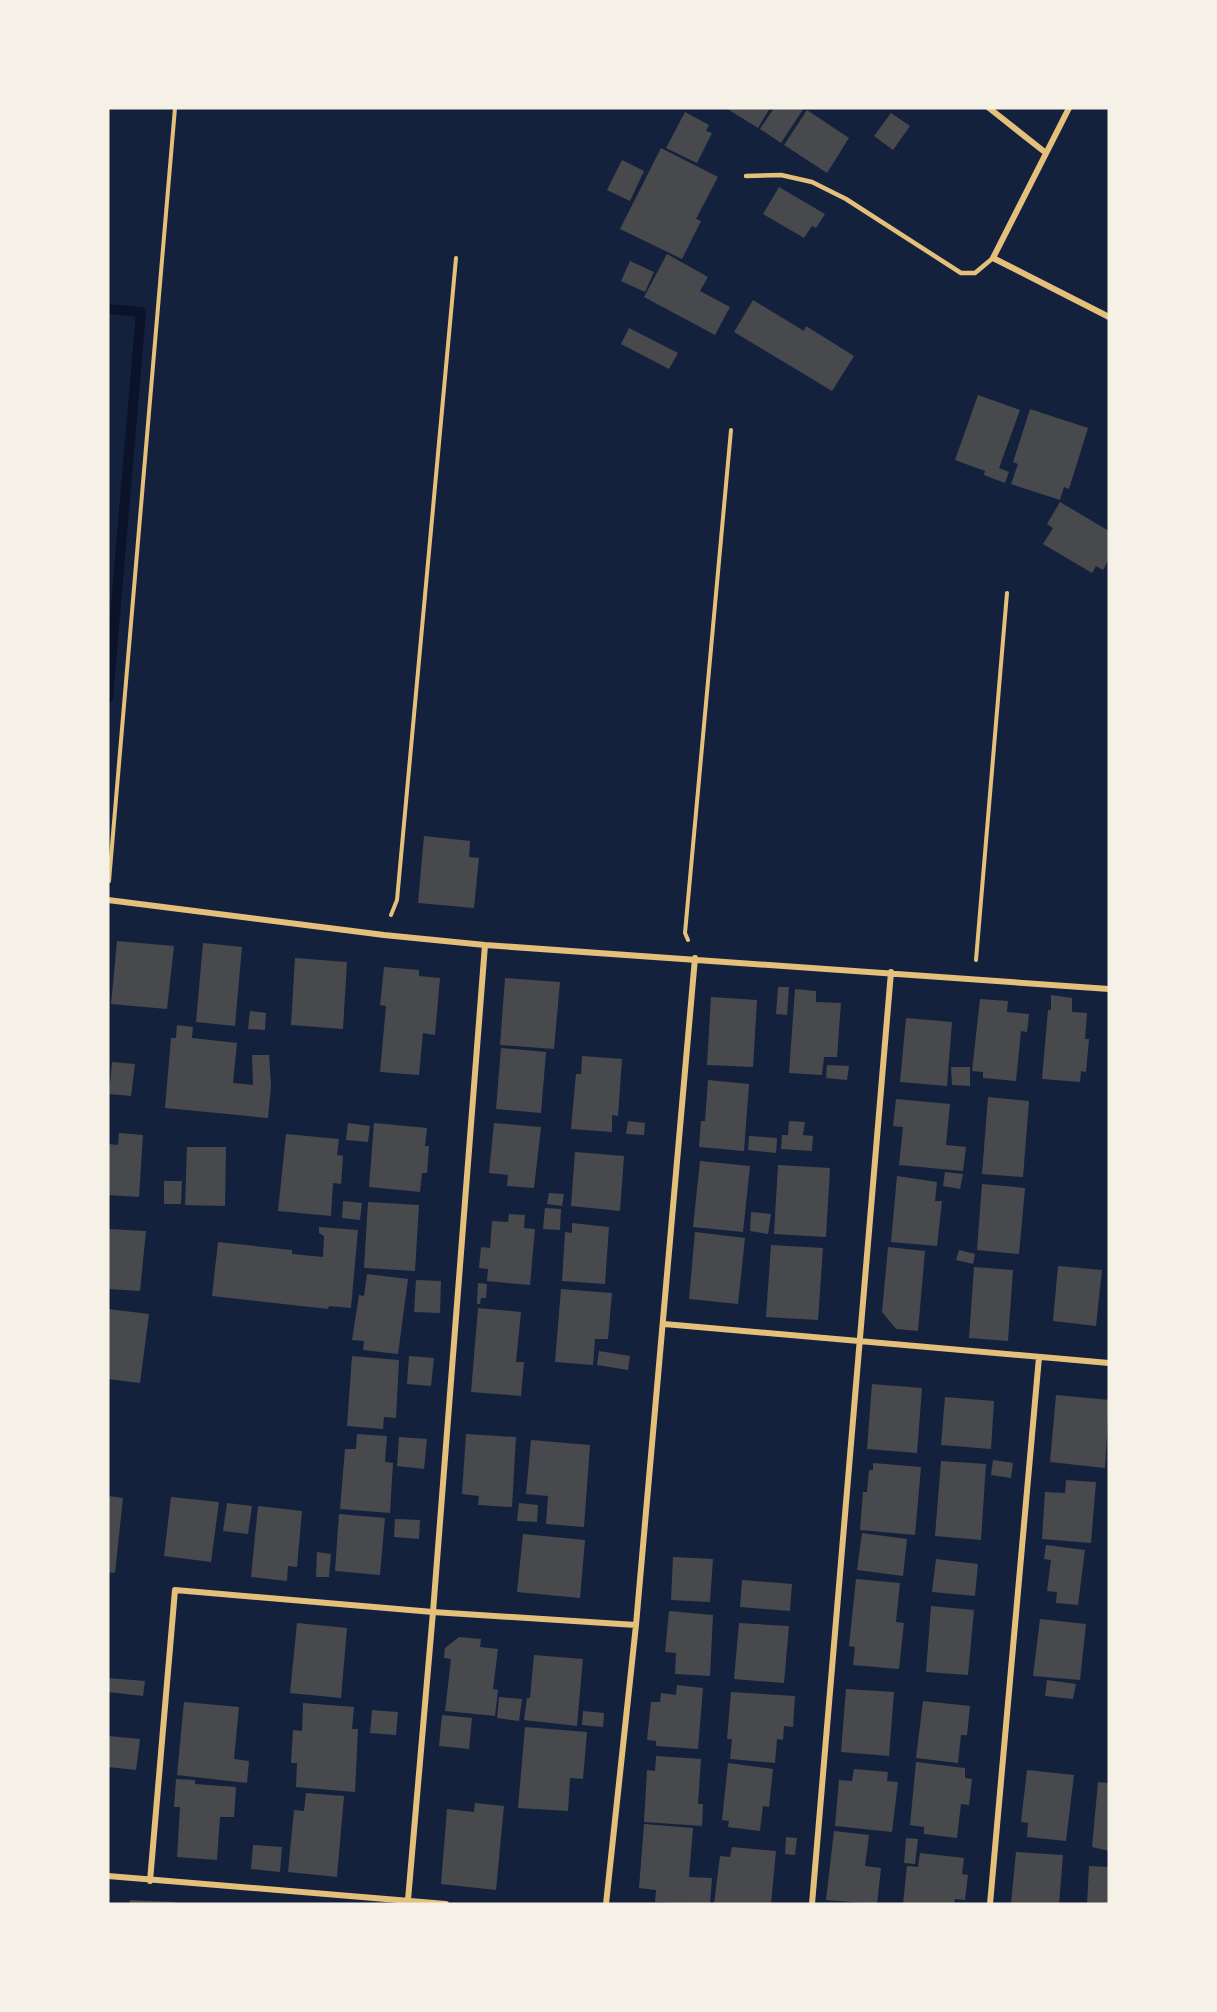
<svg xmlns="http://www.w3.org/2000/svg" width="1217" height="2012" font-family="Manrope,sans-serif">
<rect width="100%" height="100%" fill="#14213d"/>
<g fill="none" stroke-linecap="round" stroke-linejoin="round">
<path stroke="#0b132b" stroke-width="10" d="M108,309L141,312L108,698"/>
</g>
<path fill="#48494c" d="M726,108H770L758,128Z
M774,108H804L781,143L760,129Z
M807,110L849,138L827,173L784,145Z
M685,112L709,125L706,131L712,133L697,163L666,148Z
M891,113L910,126L893,150L874,136Z
M661,148L718,177L696,219L701,221L682,259L620,229Z
M622,160L644,171L630,201L607,190Z
M779,187L825,214L816,228L812,226L804,238L763,214Z
M667,254L708,277L700,291L730,307L715,335L644,297Z
M630,261L654,272L645,292L621,281Z
M753,300L804,331L806,326L854,356L832,391L734,332Z
M629,328L678,353L669,369L621,344Z
M978,395L1020,410L999,468L1009,472L1005,483L984,475L985,471L955,460Z
M1030,409L1088,428L1069,489L1064,487L1060,500L1011,484L1018,464L1013,462Z
M1060,502L1109,531V559L1103,570L1096,566L1092,573L1043,544L1053,528L1047,524Z
M424,836L470,841L469,857L479,858L474,908L418,903Z
M117,941L174,946L167,1009L111,1004Z
M203,943L242,947L235,1026L196,1022Z
M295,958L347,962L343,1029L291,1025Z
M384,967L419,970V976L440,978L435,1035L423,1033L419,1075L380,1072L386,1006L380,1005Z
M505,978L560,982L554,1049L500,1045Z
M778,987H789L787,1015L776,1014Z
M795,989L816,991V1002L841,1003L837,1057H824L822,1075L789,1073Z
M1051,995L1072,998V1012L1087,1013L1085,1039H1089L1086,1072L1081,1071L1080,1082L1042,1079L1048,1010H1051Z
M711,997L757,1000L753,1067L707,1065Z
M980,999L1008,1001L1007,1012L1029,1014L1027,1032L1021,1031L1016,1081L983,1078V1072L972,1071Z
M250,1011L266,1013L265,1030L248,1029Z
M906,1018L952,1022L947,1086L900,1082Z
M177,1025L193,1027L192,1038L237,1043L233,1083L253,1085L252,1055H269L271,1086L268,1118L165,1108L171,1038H176Z
M501,1048L546,1052L541,1113L496,1109Z
M582,1056L622,1059L618,1116L612,1115V1132L571,1129L576,1074H581Z
M112,1062L135,1064L131,1096L109,1094Z
M827,1065L849,1066L847,1080L826,1078Z
M951,1067H970V1086L952,1085Z
M708,1080L749,1084L744,1151L699,1147L701,1121H705Z
M988,1097L1029,1101L1023,1177L982,1174Z
M896,1099L950,1104L946,1145L966,1147L963,1171L899,1165L903,1127L893,1126Z
M628,1121L645,1123L644,1135L626,1134Z
M789,1121L805,1122L803,1135L813,1136L812,1151L781,1149L782,1135H788Z
M348,1123L370,1126L368,1142L346,1140Z
M374,1123L427,1128L425,1146H429L427,1173H422L420,1192L369,1187Z
M494,1123L541,1127L534,1188L507,1186L508,1175L489,1173Z
M119,1133L143,1135L139,1197L108,1195V1144L118,1145Z
M286,1134L339,1139L337,1155L343,1156L341,1184L333,1183L331,1216L278,1211Z
M749,1136L777,1138L776,1153L748,1150Z
M187,1147H226L225,1206L185,1205Z
M575,1152L624,1156L620,1211L571,1206Z
M700,1161L750,1166L743,1232L693,1227Z
M778,1165L830,1168L826,1237L774,1234Z
M945,1172L963,1174L960,1189L943,1186Z
M897,1176L937,1182L935,1201H942L937,1246L891,1242Z
M164,1181H182L181,1204H164Z
M982,1184L1025,1188L1019,1254L977,1250Z
M549,1193L564,1194L562,1206L547,1204Z
M343,1201L362,1203L360,1220L342,1218Z
M368,1202L419,1205L415,1271L364,1268Z
M545,1208L561,1209L560,1230L543,1229Z
M751,1212L771,1214L768,1234L750,1231Z
M509,1214L525,1215L524,1228L535,1229L530,1285L487,1281L488,1269L479,1268L481,1247L490,1248L492,1221L508,1222Z
M572,1223L609,1227L605,1284L562,1281L565,1232L572,1233Z
M319,1227L358,1230L351,1308L329,1306L328,1309L212,1296L218,1242L292,1250V1254L323,1257L324,1236L319,1233Z
M108,1229L146,1231L140,1291L108,1289Z
M695,1232L745,1238L738,1304L689,1299Z
M771,1245L823,1248L818,1320L766,1317Z
M888,1247L925,1251L918,1331L896,1329L882,1312Z
M959,1250L975,1254L973,1264L956,1260Z
M1058,1266L1102,1270L1096,1326L1053,1321Z
M974,1267L1013,1270L1008,1341L969,1338Z
M367,1274L408,1279L398,1354L363,1350L364,1341L352,1340L359,1295L364,1296Z
M416,1280L441,1281L440,1313L414,1312Z
M478,1283L487,1284L486,1298H481L480,1304H477Z
M561,1289L612,1293L608,1339H595L593,1365L555,1362Z
M478,1308L521,1312L516,1362H524L521,1396L471,1392Z
M108,1309L149,1314L140,1383L108,1379Z
M599,1351L630,1356L628,1370L597,1365Z
M352,1356L399,1360L396,1418L384,1417L383,1429L347,1426Z
M409,1356L434,1358L431,1386L407,1384Z
M872,1384L922,1388L917,1453L867,1449Z
M1056,1395L1109,1400L1105,1468L1050,1462Z
M945,1397L994,1401L991,1449L941,1445Z
M357,1434L387,1436L385,1462L393,1463L390,1513L340,1509L345,1449H356Z
M466,1434L516,1437L512,1507L478,1505L479,1496L462,1494Z
M399,1437L427,1439L424,1469L397,1466Z
M531,1440L590,1445L584,1527L546,1524L548,1496L526,1494Z
M993,1460L1013,1463L1011,1478L991,1475Z
M941,1461L986,1464L981,1540L935,1536Z
M873,1463L921,1467L915,1535L860,1530L863,1492H867L869,1470H873Z
M1066,1480L1096,1482L1091,1543L1042,1539L1045,1492L1065,1493Z
M108,1496L123,1498L115,1573L108,1572Z
M171,1497L219,1502L211,1562L164,1556Z
M227,1503L252,1506L248,1534L223,1531Z
M519,1503L538,1505L537,1522L517,1521Z
M258,1506L302,1511L297,1567L288,1566L287,1581L251,1577Z
M339,1514L385,1518L380,1575L335,1571Z
M395,1519L420,1520L419,1539L394,1537Z
M862,1533L907,1539L903,1576L857,1570Z
M523,1534L585,1540L580,1598L517,1592Z
M1046,1545L1085,1550L1078,1605L1056,1603L1057,1592L1047,1591L1051,1560L1044,1559Z
M317,1552L331,1554L329,1577H316Z
M673,1557L713,1559L710,1602L671,1600Z
M936,1559L978,1564L975,1596L932,1592Z
M856,1579L900,1583L896,1622L904,1623L899,1669L853,1665L855,1647L849,1646Z
M742,1580L792,1584L790,1611L740,1607Z
M931,1606L974,1610L968,1675L926,1672Z
M669,1611L713,1615L710,1676L675,1674L676,1653L665,1652Z
M1040,1619L1086,1624L1080,1680L1033,1676Z
M297,1623L347,1628L341,1698L290,1693Z
M739,1623L789,1626L784,1683L734,1679Z
M459,1637L481,1639L480,1647L498,1649L493,1689L498,1690L495,1716L445,1711L451,1659L444,1658L445,1648Z
M534,1655L583,1659L577,1726L524,1720L527,1698H530Z
M108,1678L145,1681L143,1696L108,1692Z
M1047,1680L1076,1684L1073,1699L1045,1696Z
M677,1685L703,1688L698,1749L656,1746V1741L647,1740L651,1702H660L661,1693L676,1695Z
M846,1689L894,1692L889,1756L841,1752Z
M731,1692L795,1696L793,1727L784,1726L783,1740L777,1739L775,1763L730,1759L732,1739H727Z
M499,1697L522,1699L519,1721L497,1718Z
M923,1701L970,1706L967,1735H961L958,1763L916,1758Z
M184,1702L239,1707L234,1759L249,1761L247,1783L177,1775Z
M303,1703L354,1707L352,1729H358L355,1792L296,1787L297,1763H291L293,1730L302,1731Z
M372,1710L398,1712L396,1735L370,1733Z
M583,1711L604,1713L603,1727L582,1725Z
M442,1715L472,1718L469,1749L439,1746Z
M525,1727L587,1732L583,1779L570,1778L568,1811L518,1808Z
M108,1736L140,1739L136,1770L108,1767Z
M656,1756L701,1759L698,1804H703L702,1826L644,1822L647,1770L655,1771Z
M916,1762L965,1768V1778L972,1779L969,1805L961,1804L957,1838L924,1834V1827L910,1825Z
M728,1763L773,1769L769,1807L763,1806L760,1831L728,1827L729,1821L722,1820Z
M854,1769L888,1772L887,1781L898,1782L892,1832L835,1826L839,1780L852,1781Z
M1027,1770L1074,1775L1066,1841L1027,1837L1028,1823L1021,1822Z
M176,1779L195,1780V1784L236,1787L234,1817H220L217,1860L177,1857L180,1807H174Z
M1098,1782L1109,1783V1851L1092,1847Z
M306,1793L344,1796L337,1877L288,1872L294,1810L304,1811Z
M475,1803L504,1806L496,1890L441,1884L447,1809L474,1812Z
M644,1824L693,1828L689,1877L712,1878L710,1904L655,1902L656,1890L639,1888Z
M834,1831L869,1835L865,1866L881,1868L877,1904L826,1900Z
M786,1837L797,1838L795,1855L785,1854Z
M906,1838L918,1839L915,1864L904,1863Z
M253,1845L282,1847L280,1872L251,1869Z
M732,1847L776,1851L771,1904H714L720,1856L730,1857Z
M1016,1852L1063,1855L1059,1904H1011Z
M920,1853L964,1858L962,1874L968,1875L965,1900L955,1899L954,1904H903L907,1866L918,1867Z
M1089,1866L1109,1867V1904H1087Z
M130,1900L175,1902L174,1904H129Z"/>
<g fill="none" stroke-linecap="round" stroke-linejoin="round">
<path stroke="#e5c07b" stroke-width="4" d="M109,881L175,108
M391,915L397,900L456,258
M688,940L685,933L731,430
M976,960L1007,593"/>
<path stroke="#e5c07b" stroke-width="4.5" d="M746,176L781,175L812,182L846,199L961,273H975L993,258"/>
<path stroke="#e5c07b" stroke-width="6" d="M989,108L1046,153
M1069,108L993,258L1109,317
M108,900L384,935L485,945L1109,989
M664,1324L1109,1363
M108,1876L446,1904
M150,1881L175,1590L433,1612L636,1625
M408,1900L433,1612L485,945
M606,1904L636,1625L695,958
M812,1904L891,972
M990,1904L1039,1357"/>
</g>
<rect width="1217" height="2012" fill="none" stroke="#f6f1e7" stroke-width="219"/>
</svg>
